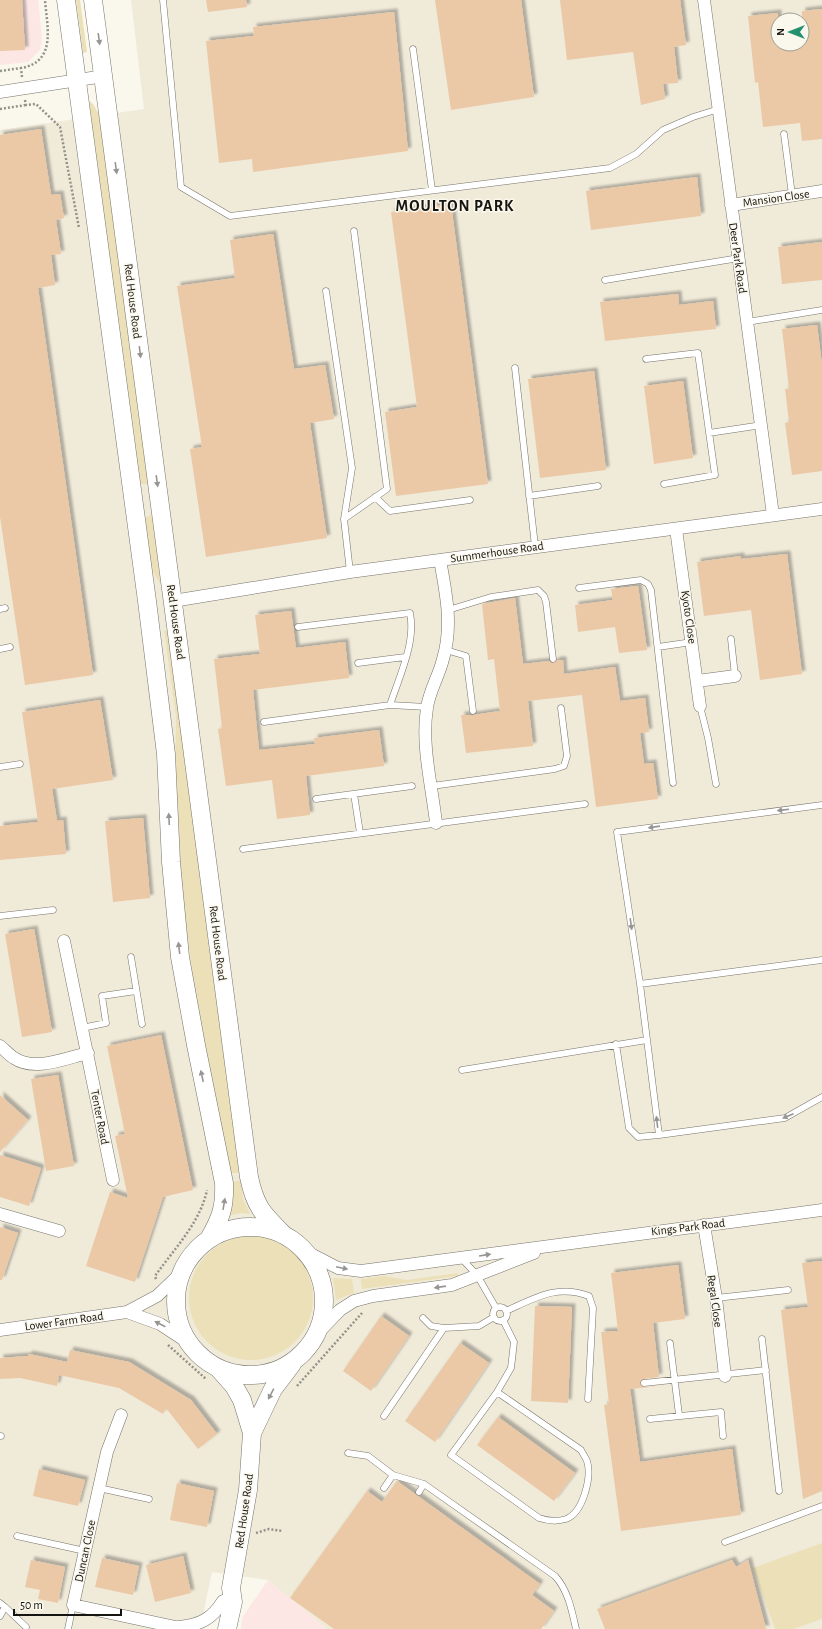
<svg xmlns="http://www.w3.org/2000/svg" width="822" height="1629" font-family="'Alegreya Sans',sans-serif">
<defs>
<filter id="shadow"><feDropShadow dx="3.5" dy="-3.5" stdDeviation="1" flood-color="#0004"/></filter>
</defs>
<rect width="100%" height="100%" fill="#faf7ec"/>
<path fill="#fde7e4" d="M0,0H38L42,38L40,50L28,62L0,65Z
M268,1580L327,1629H241L242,1618Z"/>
<path fill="#f0ead9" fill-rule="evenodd" d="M131,0H822V1629H327L268,1580L212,1572L200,1629H0V130L144,109ZM778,20H802V44H778Z"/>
<path fill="#ece0b8" d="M76,0H80L87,52L83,53Z
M89,101L93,104L100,116L149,484H141Z
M152,515L161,585L150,567L144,518Z
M164,630H168L240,1173H231L194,986L184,908L175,787L176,717Z
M241,1180L243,1199L250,1214L241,1213L231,1215L232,1182Z
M189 1298a62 62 0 1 1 124 0a62 62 0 1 1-124 0Z
M458,1273V1276L362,1289L361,1279L384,1276L407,1280Z
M333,1278L352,1279L354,1293L336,1300Z
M822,1543V1619L793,1629H775L753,1568Z"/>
<path fill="#ebc9a7" filter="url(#shadow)" d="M0,0H22L25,50L0,51Z
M206,0H246L247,7L208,12Z
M435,0H521L534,97L451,110Z
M560,0H680L686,45L674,47L678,83L663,84L665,99L641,105L633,52L567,60Z
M822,9V139L802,141L800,123L763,127L758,82L755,83L748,16L778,13V44H802V11Z
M394,12L408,151L253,172L252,159L219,163L206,41L254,36L253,27Z
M41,129L51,195L60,194L64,218L56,220L61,254L51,255L55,285L38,288L93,675L25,685L0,517V135Z
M697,177L701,216L591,230L586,191Z
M451,204L488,484L396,496L385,412L417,407L391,212Z
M273,234L294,369L325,365L334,419L310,423L327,538L206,557L190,449L202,447L177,286L235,278L230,240Z
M822,242V280L782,284L778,247Z
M678,294L679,305L713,301L716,329L605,341L600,302Z
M817,325L822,365V471L792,475L785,423L789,422L785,389H789L782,329Z
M594,371L606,470L540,478L528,379Z
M683,381L693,458L654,464L644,386Z
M787,554L802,674L760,680L751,610L704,616L697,562L741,556V559Z
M638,586L647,650L619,653L615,627L578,632L575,605L613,600L611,589Z
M515,598L523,664L549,661L553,663L557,660H563L564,674L615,667L620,701L645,698L649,732L640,733L644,764L653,763L658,799L596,807L582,695L528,701L533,746L466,753L461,715H473L500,711L494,659L488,660L482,604Z
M291,611L296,648L345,642L349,678L253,690L259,750L315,744L314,738L379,730L384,766L306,776L310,815L277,819L272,780L226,786L218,729L222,728L214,659L260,654L255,615Z
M100,700L113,780L52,789L57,821L63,820L66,854L0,860V826L38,822L22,712Z
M143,818L150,898L113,902L105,821Z
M34,929L52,1032L22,1037L5,934Z
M161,1035L193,1190L163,1197L135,1282L86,1266L110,1192L128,1198L115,1136L125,1134L107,1046Z
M58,1075L74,1166L46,1171L31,1079Z
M0,1095L28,1120L0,1152Z
M0,1155L41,1168L29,1206L0,1197Z
M0,1227L18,1233L2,1280H0Z
M822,1261V1491L803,1499L781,1310L808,1307L802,1263Z
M678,1265L685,1319L653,1323L659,1377L643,1379L640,1383L644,1387L660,1386L630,1389L640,1462L732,1449L741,1515L621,1531L604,1405L609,1404L601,1332L618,1331L611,1273Z
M535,1306L572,1307L568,1403L531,1401Z
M381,1316L409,1336L371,1391L343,1371Z
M460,1343L489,1363L435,1442L405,1421Z
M70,1350L129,1362L191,1400L217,1434L198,1449L166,1408L163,1414L119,1388L59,1375L57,1386L20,1378L0,1379V1358L28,1356L29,1354L67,1362Z
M498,1417L575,1473L554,1501L477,1445Z
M39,1469L85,1480L78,1506L33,1496Z
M397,1481L540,1584L532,1595L554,1611L541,1629H334L290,1598L367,1491L382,1502Z
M177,1483L214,1491L207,1527L170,1520Z
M183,1556L191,1593L155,1602L146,1565Z
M102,1558L139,1566L133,1595L95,1587Z
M31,1560L65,1567L58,1603L38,1599L40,1590L25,1587Z
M732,1560L736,1567L748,1560L766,1629H605L597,1609Z"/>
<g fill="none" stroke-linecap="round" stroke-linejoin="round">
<defs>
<path id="service" d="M163,0L181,187L230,216L610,168L636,154L663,130L693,117L719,109
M413,49L432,190
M784,134L792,195
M605,280L739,258
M326,291L352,468L344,519L350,572
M747,322L822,310
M646,359L698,353L715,475L664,484
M515,368L535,546
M709,433L762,425
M529,496L598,486
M375,497L390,511L470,500
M344,519L387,489L354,231
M579,588L641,580L648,584L651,590L673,783
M0,609L5,608
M448,610L491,597L538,590L544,596L546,602L553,659
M298,627L410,613C416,643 399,677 390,705
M731,639L735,676
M658,647L692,642
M0,649L10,647
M446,650L466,656L473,711
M358,663L405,657
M700,706L708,738L716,784
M264,722L390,705L427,707
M0,767L20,764
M432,786L555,769L564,766L567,756L561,708
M354,794L360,833
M316,799L412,786
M822,805L617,832L640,984L659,1135L785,1118L822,1097
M243,849L585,804
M0,916L53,910
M131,957L142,1024
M640,984L822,960
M82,1028L106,1023L102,996L136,991
M616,1044L629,1128L638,1137L659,1135
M462,1070L647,1040
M462,1259L477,1275L496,1308
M716,1298L788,1290
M493 1314a7 7 0 1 1 14 0a7 7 0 1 1-14 0Z
M506,1311C535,1298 557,1284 589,1296L593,1308L588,1399
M423,1318L431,1326L444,1328
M762,1339L779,1491
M670,1343L679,1415
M644,1383L766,1370
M497,1392L581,1450C583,1454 586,1458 587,1461C592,1477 583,1513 566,1519C556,1522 548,1521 539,1518L451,1455L497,1392L511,1368L514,1342L503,1320
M384,1416L444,1328L479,1326L494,1317
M650,1419L721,1412L723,1436
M0,1436H1
M348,1453L368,1456L393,1475L424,1484L555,1576C568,1590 572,1611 576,1629
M99,1488L149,1499
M384,1488L393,1475
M419,1492L424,1484
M17,1536L85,1551
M725,1542L822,1506
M0,1603L5,1607L0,1616
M5,1607L26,1627
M68,1629L73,1605"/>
<path id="minor" d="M704,0L773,515
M0,92L104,76
M731,205L822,191
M676,529L700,706
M173,601L350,572L822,509
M697,681L735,676
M436,823C432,786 421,745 427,708C429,691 439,676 443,659C453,626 446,593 440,560
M64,941L113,1180
M0,1046C5,1050 9,1055 14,1058C35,1072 66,1058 88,1053
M0,1214L59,1231
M704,1225L716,1298L725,1376
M307,1252L338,1268L361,1271L822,1210
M127,1312L160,1324L189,1343
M0,1330L127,1312L157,1296L182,1272
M318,1333L340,1310L354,1301L373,1296L452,1285L534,1253
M121,1415L107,1452L73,1605L185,1629
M179,1627C200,1625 212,1619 223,1601"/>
<path id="primary" d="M66,0L147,601L166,754L171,862L180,957L196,1045L224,1183C225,1207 221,1218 209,1239
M93,0L249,1177C255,1206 262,1213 283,1234
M176 1301a74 74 0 1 1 148 0a74 74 0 1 1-148 0Z
M219,1369L234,1386L242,1400L252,1433L248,1490L231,1588L233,1602L227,1629
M252,1433L273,1389L292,1364"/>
</defs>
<use href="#service" stroke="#76736a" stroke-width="7"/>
<use href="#minor" stroke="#76736a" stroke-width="13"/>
<use href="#primary" stroke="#76736a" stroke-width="19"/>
<path stroke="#939189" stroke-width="2.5" stroke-dasharray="2 2" stroke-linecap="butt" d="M0,71L21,68
M22,77L21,68C57,62 47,27 45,0
M25,100L26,105L36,104L60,127L79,228
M0,109L26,105
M156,1279L155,1276C174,1249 200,1223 207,1190
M168,1345L206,1379
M297,1386L362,1313
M256,1533L269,1529L282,1531"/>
<use href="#service" stroke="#fff" stroke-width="6"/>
<use href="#minor" stroke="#fff" stroke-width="12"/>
<use href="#primary" stroke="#fff" stroke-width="18"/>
</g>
<defs><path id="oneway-solid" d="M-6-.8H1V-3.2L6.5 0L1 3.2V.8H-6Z"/></defs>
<g fill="#969593">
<use href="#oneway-solid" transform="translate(99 39) rotate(82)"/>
<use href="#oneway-solid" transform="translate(116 168) rotate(82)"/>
<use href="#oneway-solid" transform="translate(140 352) rotate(83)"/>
<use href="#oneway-solid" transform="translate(157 481) rotate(82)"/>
<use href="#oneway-solid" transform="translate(783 810) rotate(173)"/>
<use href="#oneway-solid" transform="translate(169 819) rotate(-93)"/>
<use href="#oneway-solid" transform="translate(654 827) rotate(172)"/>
<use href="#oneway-solid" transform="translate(631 924) rotate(82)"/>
<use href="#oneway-solid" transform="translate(179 948) rotate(-97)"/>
<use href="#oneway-solid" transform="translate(202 1076) rotate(-102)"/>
<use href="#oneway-solid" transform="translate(788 1116) rotate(157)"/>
<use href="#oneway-solid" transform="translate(657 1122) rotate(-97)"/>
<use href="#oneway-solid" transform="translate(224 1204) rotate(-80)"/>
<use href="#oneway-solid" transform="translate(485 1255) rotate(-9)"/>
<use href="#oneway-solid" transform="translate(342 1268) rotate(12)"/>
<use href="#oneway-solid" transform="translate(440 1287) rotate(172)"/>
<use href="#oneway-solid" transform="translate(160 1324) rotate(-153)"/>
<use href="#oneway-solid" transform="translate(271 1394) rotate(118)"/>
</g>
<g text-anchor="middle" stroke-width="3" stroke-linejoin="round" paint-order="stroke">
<g font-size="12" fill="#151410" stroke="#faf7ec">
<text transform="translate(776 198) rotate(-8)" y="4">Mansion Close</text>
<text transform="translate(738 258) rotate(82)" y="4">Deer Park Road</text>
<text transform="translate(133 301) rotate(83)" y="4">Red House Road</text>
<text transform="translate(497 552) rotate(-8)" y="4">Summerhouse Road</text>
<text transform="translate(689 617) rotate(82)" y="4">Kyoto Close</text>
<text transform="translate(176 622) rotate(82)" y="4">Red House Road</text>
<text transform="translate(218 943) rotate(83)" y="4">Red House Road</text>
<text transform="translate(100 1117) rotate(79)" y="4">Tenter Road</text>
<text transform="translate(688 1227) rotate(-7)" y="4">Kings Park Road</text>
<text transform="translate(715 1301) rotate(82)" y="4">Regal Close</text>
<text transform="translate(64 1321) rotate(-8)" y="4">Lower Farm Road</text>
<text transform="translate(244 1511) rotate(-82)" y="4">Red House Road</text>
<text transform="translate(85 1551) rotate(-78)" y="4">Duncan Close</text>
</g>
<g font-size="16" font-weight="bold" letter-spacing="1" fill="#151410" stroke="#faf7ec">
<text x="455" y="211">MOULTON PARK</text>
</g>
</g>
<g transform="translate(790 32) rotate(270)"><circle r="19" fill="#faf7ec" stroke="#9e9c94"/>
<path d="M0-3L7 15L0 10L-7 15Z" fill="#24906f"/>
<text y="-6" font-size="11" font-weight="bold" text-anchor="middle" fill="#151410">N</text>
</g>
<path d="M14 1609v6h107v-6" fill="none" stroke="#151410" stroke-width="2"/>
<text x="20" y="1609" font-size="12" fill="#151410" stroke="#faf7ec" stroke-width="3" paint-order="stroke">50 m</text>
</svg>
